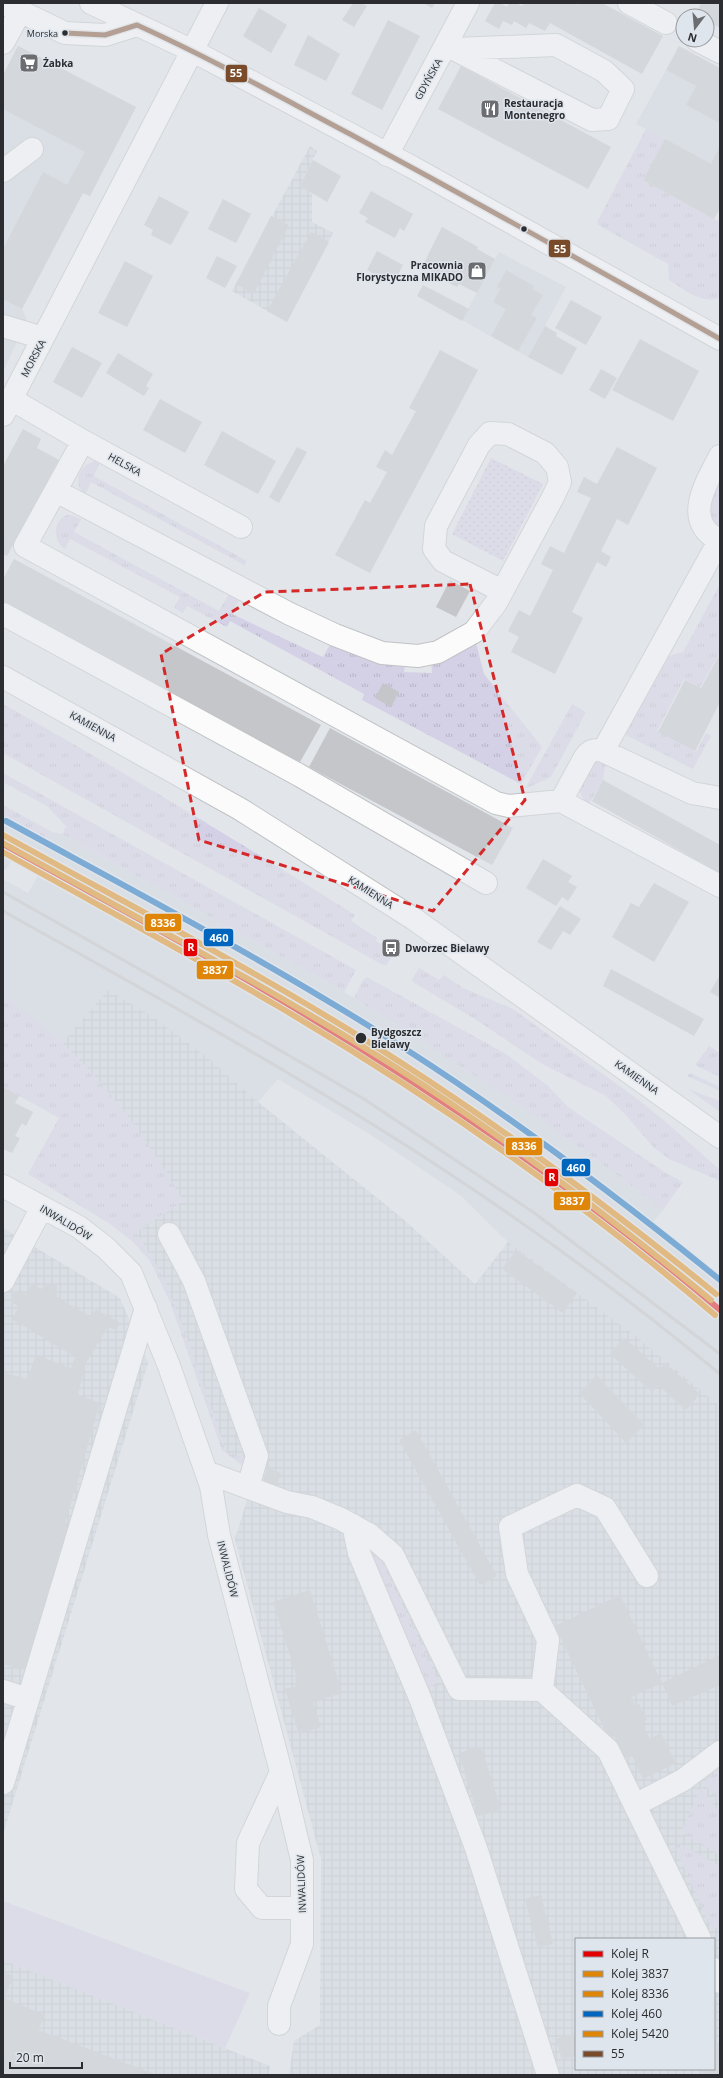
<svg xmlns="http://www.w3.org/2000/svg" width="723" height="2078" font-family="'Open Sans',sans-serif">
<defs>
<pattern id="industrial-grid" width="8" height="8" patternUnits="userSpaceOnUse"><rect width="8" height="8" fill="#d0d7e0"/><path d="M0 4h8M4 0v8" fill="none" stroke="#b3b9c0"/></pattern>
<pattern id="grass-tufts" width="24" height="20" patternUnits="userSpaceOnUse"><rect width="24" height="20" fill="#d4d1e6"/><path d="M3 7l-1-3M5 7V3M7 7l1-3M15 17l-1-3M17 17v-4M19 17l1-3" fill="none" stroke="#b6b4c6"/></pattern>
<pattern id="park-dots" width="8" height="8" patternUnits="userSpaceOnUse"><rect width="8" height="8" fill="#d4d1e6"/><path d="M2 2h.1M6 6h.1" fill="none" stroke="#b6b4c6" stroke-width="1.8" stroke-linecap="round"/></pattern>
</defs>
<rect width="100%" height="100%" fill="#e2e5e9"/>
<path fill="#d0d7e0" d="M18,46L136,107L90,196L83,193L22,309L27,320L3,372V75Z
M666,70L720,99V208L714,219L643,180L665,139L636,124Z
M499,252L566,287L528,357L462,320Z
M3,816L46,841L52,832L62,834L349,995L442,1053L514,1101L574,1143L663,1210L651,1224L694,1256L720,1278V1406L633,1334L508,1242L460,1195L371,1135L278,1079L258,1102L207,1057L152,1016L108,990L62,1043L51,1033L3,996V879L28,893L39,874L12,859L6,870L3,868Z"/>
<path fill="url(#industrial-grid)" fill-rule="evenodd" d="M310,146L317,151L300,186L312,193V222L333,233L287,322L232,291Z
M108,990L152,1016L207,1057L258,1102L402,1218L475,1284L508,1242L633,1334L720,1406V2075H289L294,2041L320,2025L321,1859L235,1539L255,1474L226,1452L189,1344L164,1279L136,1232L183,1201L62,1043ZM576,1939H714V2069H576Z
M3,1228L120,1298L148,1363L3,1834Z
M3,1960L270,2066L269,2075H3Z"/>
<path fill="url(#grass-tufts)" d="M646,129L665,139L643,180L720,222V298C702,305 684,289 669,280L668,264L598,225L597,222Z
M97,461L100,462L94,476L247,561L244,565L91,482L85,495C71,482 80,463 97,461Z
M720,479V528L711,523L709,502Z
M67,515H71L81,519L74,532L219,611L228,595L240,598L232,614L323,657L331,643L361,657L380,663L405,664L404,672L432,673L431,660L475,639L484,674L542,747L521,784L362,700L364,694L230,621L227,627L187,606L183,613L174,608L180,597L70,539L65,549C53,541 52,521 67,515Z
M720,584V653L700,687L684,679L657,731L696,752L706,733L711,736L693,769L618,731L658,659L683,652Z
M3,704C123,771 239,842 355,915L351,921L377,938L376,941L395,953L386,965L381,964L3,753Z
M572,704L586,712L551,777L525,789Z
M598,759L606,763L603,780L588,806C580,797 578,784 577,773Z
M3,773L356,970L344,992L62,834L66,826L47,806L3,782Z
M3,805L52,832L47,841L3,816Z
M419,968L439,980L444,975L463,988L513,1009L636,1098L666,1122L720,1170V1181L669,1159L654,1148L625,1114L606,1096L542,1064L475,1019L413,982L412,979Z
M367,977L506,1054L547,1085L568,1107L666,1173L683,1182L663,1210C564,1133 460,1064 354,998L363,980Z
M3,996C73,1039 144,1129 183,1201L136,1232L164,1279L189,1344L226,1452L250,1459L243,1466L222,1450L170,1302L150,1261L132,1241L110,1224L28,1174L59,1118L3,1087Z
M709,1046L720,1053V1077L695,1065Z
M690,1073L720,1087V1091L687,1076Z
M688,1089L720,1101V1112Z
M372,1549L378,1554L438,1681V1686L435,1688L426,1686L369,1550Z
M720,1764V1804L704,1783Z
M701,1787L720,1814V1855L681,1833Z
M678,1843L720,1866V1931L710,1925L676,1850Z"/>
<path fill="url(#park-dots)" d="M491,458L543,484L503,561L452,534Z"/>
<path fill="#d4d1e6" d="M3,1901L250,1993L225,2048L3,1960Z"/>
<path fill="#c4c6c9" d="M353,3H361L367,6L354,27L342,20Z
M423,3H435L432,8Z
M495,3H500L507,7L509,3H516L522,6L524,3H574L578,5L579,3H602L663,36L642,74L550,23L545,31L529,23L526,28L514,21L512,25L503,21L499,29L485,21Z
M701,3H720V28L707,21V16L696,15Z
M259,8L287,25L271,53L243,36Z
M388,20L420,36L382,110L351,94Z
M308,35L340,54L326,81L294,65Z
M18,46L136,107L90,196L83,193L22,309L3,299V249L43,172L67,185L85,152L3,109V75Z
M679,46L720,68V123L686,105L696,86L666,70Z
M461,66L611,147L588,189L438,109Z
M665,139L711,164L720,146V208L714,219L643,180Z
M313,160L341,176L327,202L300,186Z
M371,191L413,214L404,231L400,228L395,238L365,222L368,218L359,213Z
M159,196L189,212L171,245L151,235L153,230L144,225Z
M223,199L251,214L236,243L208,229Z
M271,216L289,225L254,294L236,284Z
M442,227L478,247L477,249L495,259L477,293L459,284L457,287L430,273L432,268L424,263Z
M311,232L329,242L287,322L267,311Z
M377,251L403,265L393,284L367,270Z
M217,256L237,266L225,288L206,278Z
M125,261L153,276L127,327L98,313Z
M506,270L534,286L532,289L543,295L531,315L537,318L518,351L491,336L506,309L493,302L501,288L497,287Z
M423,285L469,309L462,321L417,296Z
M571,300L602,317L586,345L555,328Z
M545,326L557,333L556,336L577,348L562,375L528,357Z
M640,339L699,371L673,421L612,390Z
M72,347L102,363L82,398L53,382Z
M440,350L478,370L370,573L335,555L365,500L370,503L387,472L376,467L385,450L392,455L416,411L409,408Z
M118,353L153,374L146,386L149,388L144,396L106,373Z
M601,369L617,378L605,399L589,390Z
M160,399L202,422L185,453L143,430Z
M23,429L41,439L37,448L59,460L7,556L3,554V466Z
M222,431L276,461L258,494L204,465Z
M297,447L307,452L279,503L269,497Z
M617,447L657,468L628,525L617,519L601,551L611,557L606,567L597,562L572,612L583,618L555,674L511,652L519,637L508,631L519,610L530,616L553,570L541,564L550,546L564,553L591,498L577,492L584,477L597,484Z
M14,559L321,725L300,762L3,607V579Z
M450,580L470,591L456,617L436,607Z
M720,654V702L695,751L658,732L685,680L701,688Z
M383,683L399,692L391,707L375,698Z
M330,728L513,828L492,865L309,767Z
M603,780L720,845V873L592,801Z
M543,859L572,876L568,882L577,887L568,901L562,897L556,906L526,888Z
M654,883L689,902L654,962L612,937L631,903L639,907Z
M560,906L581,919L570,935L563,931L551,950L537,942Z
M611,969L704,1019L694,1036L603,986Z
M720,975V998L710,992Z
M3,1087L19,1096L15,1103L33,1112L26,1126L22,1123L15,1136L20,1138L12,1153L3,1149Z
M516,1250L577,1293L563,1313L502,1269Z
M48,1283L57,1285V1297L91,1317L96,1309L120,1323L116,1331L108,1326L86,1363L78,1395L100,1403L65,1524H71L26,1670L3,1664V1372L27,1379L36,1355L71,1368L75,1357L12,1319L19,1307L11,1301L12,1296L16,1292L26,1294L32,1284L41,1289Z
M624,1338L660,1369L665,1363L700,1394L686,1410L658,1385L652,1392L610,1354Z
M597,1376L644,1425L626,1443L579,1393Z
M416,1430L497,1576L480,1585L399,1440Z
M267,1468L281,1473L276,1488L262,1484Z
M310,1590L342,1693L313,1702L321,1727L299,1734L285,1689L297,1686L295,1679L297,1678L273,1602Z
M620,1595L662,1683L631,1697L635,1706L639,1704L647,1720L642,1723L650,1739L661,1733L676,1763L643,1779L632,1755L624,1758L614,1736L609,1739L555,1626Z
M720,1655V1685L672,1706L662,1683Z
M481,1746L501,1810L478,1816L459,1753Z
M541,1895L553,1944L538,1948L525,1899Z
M3,1972L13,1976L4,1998L45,2015L38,2030L157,2075H3Z
M576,2033V2056L562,2060L556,2039Z
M714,2035L720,2049V2075H703L700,2069H714Z"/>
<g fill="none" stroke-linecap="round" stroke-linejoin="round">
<defs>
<path id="minor" d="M3,3L65,33L105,35L137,25
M91,3L193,51L412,167L720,339
M629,3L666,23
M697,40L720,52
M3,43L20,12
M446,45L592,120L608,119L623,89L604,71L556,45L455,49
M387,155L468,3
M3,171L32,149
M3,326L43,338
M11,399L83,441L241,527
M3,415L217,3
M83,441L25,546L496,803L509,806L561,801L585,757C590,750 594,749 603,751L692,793L720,798
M720,456C705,485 682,521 720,541
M56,491L290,614L335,635L382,653L418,656L438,652L474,632L496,603L553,497L560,482L557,467L545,453L508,434L490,433L479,445L436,526L434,549L443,561L502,591
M3,614L299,775L486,883
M603,751L719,541
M561,801L720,886
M3,1186L79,1227L106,1248L131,1273L169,1366L211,1486L219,1535L281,1772L302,1860V1944L279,2006V2024
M169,1234L194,1281L257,1456L248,1487
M3,1281L42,1207
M206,1472L287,1502L312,1507L341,1519L370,1535L393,1555L459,1689L542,1690L608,1750L700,1939
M353,1525L359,1553L420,1698L476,1848L548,2075
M542,1690L548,1640L517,1574L510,1527L577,1495L605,1508L647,1576
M3,1691L28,1699
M281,1772L248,1843L246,1889L262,1908H302
M3,1783L146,1308
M635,1805L683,1780L720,1752
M714,1969L720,1982"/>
<path id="major" d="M3,677L240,809L414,919L720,1137"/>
</defs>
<use href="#minor" stroke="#c0c3c5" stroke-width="24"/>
<use href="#major" stroke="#c0c3c5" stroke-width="24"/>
<use href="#minor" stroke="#fbfbfc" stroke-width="22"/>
<use href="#major" stroke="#fbfbfc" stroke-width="22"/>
<path stroke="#c1c1c3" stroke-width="3" d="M3,892L162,982L364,1099L533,1212L720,1354
M3,911C153,995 304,1078 447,1172C541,1234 633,1302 720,1374"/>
<defs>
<path id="bus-1" d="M65,33L105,35L137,25C210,58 280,97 350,134C474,201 597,269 720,339"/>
</defs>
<use href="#bus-1" stroke="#dfe5ec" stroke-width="8"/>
<use href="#bus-1" stroke="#7a4b2a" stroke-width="5"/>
<defs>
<path id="rail-1" d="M3,844C96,896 190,945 281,1000C436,1092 583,1193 720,1310"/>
<path id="rail-2" d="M3,852C94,903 186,952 276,1005C431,1096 578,1198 715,1315"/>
<path id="rail-3" d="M3,835C136,909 272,979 400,1062C510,1133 614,1211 716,1294"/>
<path id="rail-4" d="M6,821C141,895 278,967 407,1050C516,1120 619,1198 720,1280"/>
<path id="rail-5" d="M3,843C134,916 267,986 394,1066C505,1137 609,1216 711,1300"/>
</defs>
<use href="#rail-1" stroke="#dfe5ec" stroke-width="9"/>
<use href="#rail-2" stroke="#dfe5ec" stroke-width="9"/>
<use href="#rail-3" stroke="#dfe5ec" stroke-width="9"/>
<use href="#rail-4" stroke="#dfe5ec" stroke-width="9"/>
<use href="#rail-5" stroke="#dfe5ec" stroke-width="9"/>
<use href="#rail-1" stroke="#e50000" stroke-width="6"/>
<use href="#rail-2" stroke="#df8507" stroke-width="6"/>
<use href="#rail-3" stroke="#df8507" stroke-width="6"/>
<use href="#rail-4" stroke="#0065bd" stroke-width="6"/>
<use href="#rail-5" stroke="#df8507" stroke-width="6"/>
</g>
<path d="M0 0H723V2078H0ZM470,584L525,800L433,911L199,840L161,654L265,592Z" fill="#e2e5e9" fill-opacity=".55" fill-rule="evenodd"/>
<path fill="none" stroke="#d62828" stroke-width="3" stroke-dasharray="8 5" stroke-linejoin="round" d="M470,584L525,800L433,911L199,840L161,654L265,592Z"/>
<defs>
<symbol id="supermarket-square" viewBox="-11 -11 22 22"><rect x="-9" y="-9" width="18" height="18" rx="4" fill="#6b6d71" stroke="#dfe5ec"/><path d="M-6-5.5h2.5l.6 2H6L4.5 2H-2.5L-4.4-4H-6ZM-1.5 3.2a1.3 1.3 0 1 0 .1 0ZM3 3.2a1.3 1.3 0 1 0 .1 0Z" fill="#fff"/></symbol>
<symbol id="restaurant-square" viewBox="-11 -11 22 22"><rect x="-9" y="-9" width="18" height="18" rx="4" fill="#6b6d71" stroke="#dfe5ec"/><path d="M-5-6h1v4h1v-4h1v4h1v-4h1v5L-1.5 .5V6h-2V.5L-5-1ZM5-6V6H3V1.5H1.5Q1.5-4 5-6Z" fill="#fff"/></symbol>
<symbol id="shop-square" viewBox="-11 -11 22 22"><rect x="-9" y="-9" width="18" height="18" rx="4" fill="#6b6d71" stroke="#dfe5ec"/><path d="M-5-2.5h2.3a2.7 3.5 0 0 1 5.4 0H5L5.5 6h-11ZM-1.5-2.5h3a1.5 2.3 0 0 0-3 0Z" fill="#fff"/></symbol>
<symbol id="bus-square" viewBox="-11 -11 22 22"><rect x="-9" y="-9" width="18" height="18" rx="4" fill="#6b6d71" stroke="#dfe5ec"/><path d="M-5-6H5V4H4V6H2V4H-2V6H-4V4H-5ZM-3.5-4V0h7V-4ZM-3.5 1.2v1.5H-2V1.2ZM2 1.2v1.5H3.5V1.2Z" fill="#fff"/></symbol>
</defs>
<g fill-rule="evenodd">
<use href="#supermarket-square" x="18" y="52" width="22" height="22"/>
<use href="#restaurant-square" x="479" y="98" width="22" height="22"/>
<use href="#shop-square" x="466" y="260" width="22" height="22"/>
<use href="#bus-square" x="380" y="937" width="22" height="22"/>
</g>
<g fill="#2b2d30" stroke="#dfe5ec" stroke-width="1.5">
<circle cx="65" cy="33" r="3.5"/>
<circle cx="524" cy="229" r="3.5"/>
<circle cx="361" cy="1038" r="6"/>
</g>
<g text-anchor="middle" stroke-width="3" stroke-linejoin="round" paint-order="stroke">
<g font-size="9" fill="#2b2d30" stroke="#dfe5ec" text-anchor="end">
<text x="58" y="37">Morska</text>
</g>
<g font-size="10" font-weight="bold" fill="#2b2d30" stroke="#dfe5ec" text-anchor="start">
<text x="43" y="67">Żabka</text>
<text x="504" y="107">Restauracja<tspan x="504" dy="12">Montenegro</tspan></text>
<text x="463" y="269" text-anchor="end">Pracownia<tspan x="463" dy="12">Florystyczna MIKADO</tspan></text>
<text x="405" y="952">Dworzec Bielawy</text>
</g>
<g font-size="10" fill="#2b2d30" stroke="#dfe5ec">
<text transform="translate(428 79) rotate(-61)" y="4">GDYŃSKA</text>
<text transform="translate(33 358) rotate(-62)" y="4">MORSKA</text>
<text transform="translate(125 464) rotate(29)" y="4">HELSKA</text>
<text transform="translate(93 726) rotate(29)" y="4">KAMIENNA</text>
<text transform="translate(371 892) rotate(33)" y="4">KAMIENNA</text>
<text transform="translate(637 1077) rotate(35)" y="4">KAMIENNA</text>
<text transform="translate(66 1222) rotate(31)" y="4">INWALIDÓW</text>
<text transform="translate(228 1569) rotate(76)" y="4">INWALIDÓW</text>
<text transform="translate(301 1884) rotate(-92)" y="4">INWALIDÓW</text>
</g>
<g font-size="10" font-weight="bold" fill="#2b2d30" stroke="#dfe5ec" text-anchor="start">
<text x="371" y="1036">Bydgoszcz<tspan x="371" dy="12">Bielawy</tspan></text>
</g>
</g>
<g stroke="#dfe5ec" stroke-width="1.5">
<rect x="225" y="64" width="23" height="19" rx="4" fill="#7a4b2a"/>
<rect x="548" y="239" width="23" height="19" rx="4" fill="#7a4b2a"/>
<rect x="144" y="913" width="38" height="19" rx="4" fill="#df8507"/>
<rect x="203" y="928" width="31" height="19" rx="4" fill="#0065bd"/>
<rect x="183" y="938" width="15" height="19" rx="4" fill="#e50000"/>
<rect x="196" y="960" width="38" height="20" rx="4" fill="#df8507"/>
<rect x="505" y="1137" width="38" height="19" rx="4" fill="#df8507"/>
<rect x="561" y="1158" width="30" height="19" rx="4" fill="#0065bd"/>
<rect x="544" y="1168" width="15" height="19" rx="4" fill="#e50000"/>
<rect x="553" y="1191" width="38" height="20" rx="4" fill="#df8507"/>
</g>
<g font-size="11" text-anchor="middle" font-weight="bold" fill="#fff">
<text x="236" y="77">55</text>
<text x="560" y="253">55</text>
<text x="163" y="927">8336</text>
<text x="219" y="942">460</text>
<text x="191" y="951">R</text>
<text x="215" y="974">3837</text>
<text x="524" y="1150">8336</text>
<text x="576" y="1172">460</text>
<text x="552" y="1181">R</text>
<text x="572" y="1205">3837</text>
</g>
<rect width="723" height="2078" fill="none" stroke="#2b2d30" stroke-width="8"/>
<rect x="575" y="1938" width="140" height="132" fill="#dfe5ec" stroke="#979ba1"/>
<rect x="583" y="1951" width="20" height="6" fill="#e50000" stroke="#979ba1"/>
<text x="611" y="1958" font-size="12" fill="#2b2d30">Kolej R</text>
<rect x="583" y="1971" width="20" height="6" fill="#df8507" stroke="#979ba1"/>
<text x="611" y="1978" font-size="12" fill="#2b2d30">Kolej 3837</text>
<rect x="583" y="1991" width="20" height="6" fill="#df8507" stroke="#979ba1"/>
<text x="611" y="1998" font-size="12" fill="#2b2d30">Kolej 8336</text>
<rect x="583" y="2011" width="20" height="6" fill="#0065bd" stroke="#979ba1"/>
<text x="611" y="2018" font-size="12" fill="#2b2d30">Kolej 460</text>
<rect x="583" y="2031" width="20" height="6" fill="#df8507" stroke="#979ba1"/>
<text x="611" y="2038" font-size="12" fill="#2b2d30">Kolej 5420</text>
<rect x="583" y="2051" width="20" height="6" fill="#7a4b2a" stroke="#979ba1"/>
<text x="611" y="2058" font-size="12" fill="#2b2d30">55</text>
<g transform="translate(695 28) rotate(196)"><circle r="19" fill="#dfe5ec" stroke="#979ba1"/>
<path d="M0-3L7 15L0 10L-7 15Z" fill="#6b6d71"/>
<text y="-6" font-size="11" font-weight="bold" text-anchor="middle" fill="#2b2d30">N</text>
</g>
<path d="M10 2062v6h72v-6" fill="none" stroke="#2b2d30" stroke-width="2"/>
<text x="16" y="2062" font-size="12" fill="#2b2d30" stroke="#dfe5ec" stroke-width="3" paint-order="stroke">20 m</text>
</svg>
